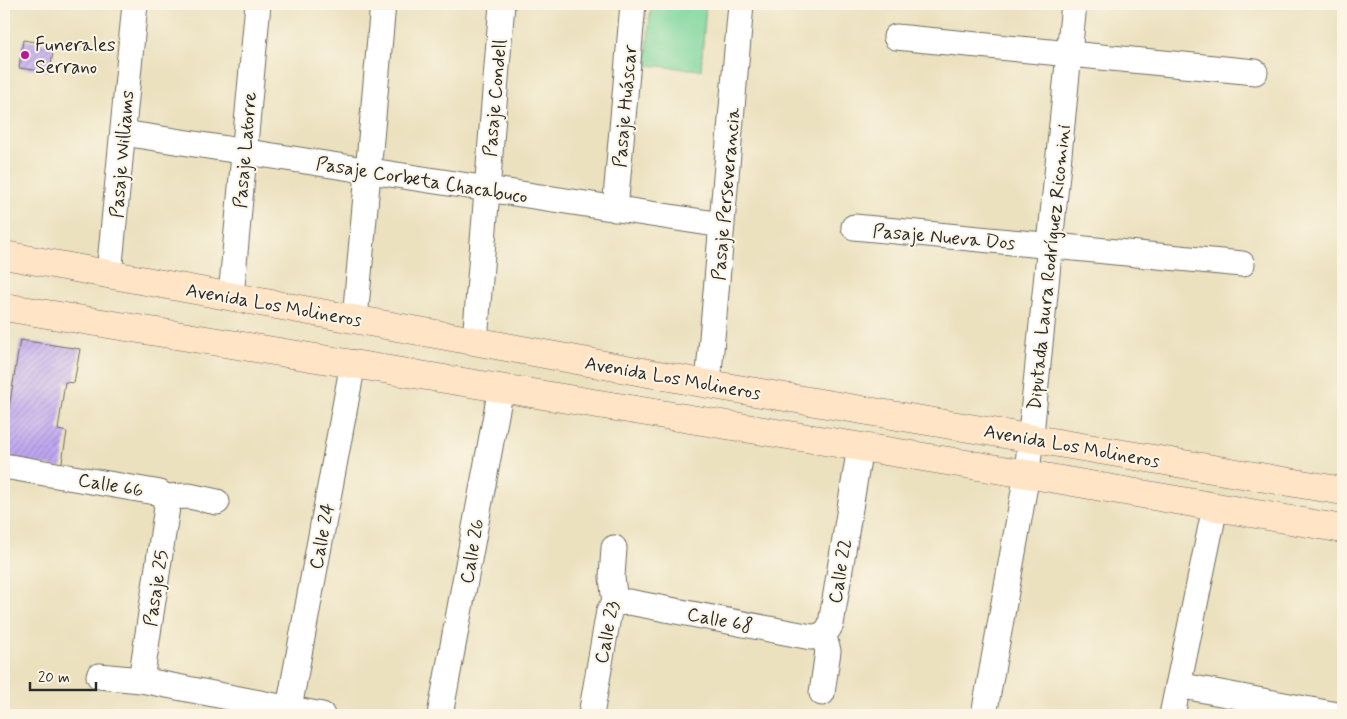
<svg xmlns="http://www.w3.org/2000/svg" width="1347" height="719" font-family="Mynerve,sans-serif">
<defs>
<pattern id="building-hatch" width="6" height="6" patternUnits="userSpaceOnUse" patternTransform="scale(1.25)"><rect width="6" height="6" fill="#bfa7f1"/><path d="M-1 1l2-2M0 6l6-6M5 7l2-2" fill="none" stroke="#9b88c3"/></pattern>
</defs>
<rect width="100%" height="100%" fill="#fcf5e5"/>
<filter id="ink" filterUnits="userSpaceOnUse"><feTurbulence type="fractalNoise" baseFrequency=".02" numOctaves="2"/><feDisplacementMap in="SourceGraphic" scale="10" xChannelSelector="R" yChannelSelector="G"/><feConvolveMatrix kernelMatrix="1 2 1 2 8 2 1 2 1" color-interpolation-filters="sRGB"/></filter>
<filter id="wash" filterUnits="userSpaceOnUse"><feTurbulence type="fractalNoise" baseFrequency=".0096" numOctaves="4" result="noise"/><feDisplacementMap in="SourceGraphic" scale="20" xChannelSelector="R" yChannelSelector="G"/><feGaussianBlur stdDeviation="1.12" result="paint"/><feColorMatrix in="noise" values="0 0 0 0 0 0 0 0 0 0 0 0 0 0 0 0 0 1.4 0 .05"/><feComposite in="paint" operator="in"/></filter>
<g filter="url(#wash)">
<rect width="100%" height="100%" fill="#ebe1bf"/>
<path fill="#7ed69c" stroke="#548064" d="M651,4H706L701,70L646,65Z"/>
<g id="blocks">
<path fill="url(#building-hatch)" d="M23,40L54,45L50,72L19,68Z
M20,340L80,349L74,383L65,382L58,430L67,432L61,468L4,458V439Z"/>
</g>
</g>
<g filter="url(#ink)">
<use href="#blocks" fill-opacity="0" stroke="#6e6b5f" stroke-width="1"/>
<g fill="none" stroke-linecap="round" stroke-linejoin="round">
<defs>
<path id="street" d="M896,37L1255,72
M123,133L722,225
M615,209L633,4
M854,227L1242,264
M109,274L135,4
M231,296L258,4
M355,319L383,4
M475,341L502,4
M708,384L741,4
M4,466L155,492L160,493L164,497L189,496L217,502
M614,548L612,577L615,603
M615,603L629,602L811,637C821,637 827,633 831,624L860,447
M99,676L141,680L322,715
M141,680L167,507L164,497
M1178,685L1337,715
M822,693L828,651L823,634
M289,708L353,363
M440,715L501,388
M591,715L609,611L615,603
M984,715L1027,474L1074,4
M1172,715L1215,507"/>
<path id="secondary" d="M4,255L708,384L1343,491
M4,307L1027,474L1343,529"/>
</defs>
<use href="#street" stroke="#6e6b5f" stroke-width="27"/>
<use href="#secondary" stroke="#6e6b5f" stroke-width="29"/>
<path stroke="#6e6b5f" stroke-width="3" stroke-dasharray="1 4" stroke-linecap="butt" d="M4,22L5,4"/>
<use href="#street" stroke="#fff" stroke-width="25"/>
<use href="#secondary" stroke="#ffe4c6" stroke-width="28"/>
</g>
</g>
<circle fill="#b5179e" stroke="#fcf5e5" stroke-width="2" cx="25" cy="55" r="5"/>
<g text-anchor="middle" stroke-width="4" stroke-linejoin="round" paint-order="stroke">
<g font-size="19" fill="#2b2b2b" stroke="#fcf5e5" text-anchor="start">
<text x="35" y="51">Funerales<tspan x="35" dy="22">Serrano</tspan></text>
</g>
<g font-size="19" fill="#2b2b2b" stroke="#fcf5e5">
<text transform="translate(494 98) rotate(-85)" y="7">Pasaje Condell</text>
<text transform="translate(624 106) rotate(-85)" y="7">Pasaje Huáscar</text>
<text transform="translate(244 150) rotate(-85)" y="7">Pasaje Latorre</text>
<text transform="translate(121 154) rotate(-85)" y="7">Pasaje Williams</text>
<text transform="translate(422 179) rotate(9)" y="7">Pasaje Corbeta Chacabuco</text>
<text transform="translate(725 194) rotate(-85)" y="7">Pasaje Perseverancia</text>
<text transform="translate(944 236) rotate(5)" y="7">Pasaje Nueva Dos</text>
<text transform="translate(1048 267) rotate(-84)" y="7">Diputada Laura Rodríguez Ricomini</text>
<text transform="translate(274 304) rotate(10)" y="7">Avenida Los Molineros</text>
<text transform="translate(673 377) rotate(10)" y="7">Avenida Los Molineros</text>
<text transform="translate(1072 445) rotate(10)" y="7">Avenida Los Molineros</text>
<text transform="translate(111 484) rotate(10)" y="7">Calle 66</text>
<text transform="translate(321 536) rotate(-79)" y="7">Calle 24</text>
<text transform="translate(471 551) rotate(-80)" y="7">Calle 26</text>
<text transform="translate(839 571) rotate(-81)" y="7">Calle 22</text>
<text transform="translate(155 588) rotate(-81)" y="7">Pasaje 25</text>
<text transform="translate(720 619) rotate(11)" y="7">Calle 68</text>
<text transform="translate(606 632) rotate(-79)" y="7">Calle 23</text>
</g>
</g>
<rect width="1347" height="719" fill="none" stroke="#fcf5e5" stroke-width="20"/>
<path d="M30 682v8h66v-8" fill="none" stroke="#2b2b2b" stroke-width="2.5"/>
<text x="38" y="682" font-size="15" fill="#2b2b2b" stroke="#fcf5e5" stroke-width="4" paint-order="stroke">20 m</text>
</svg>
